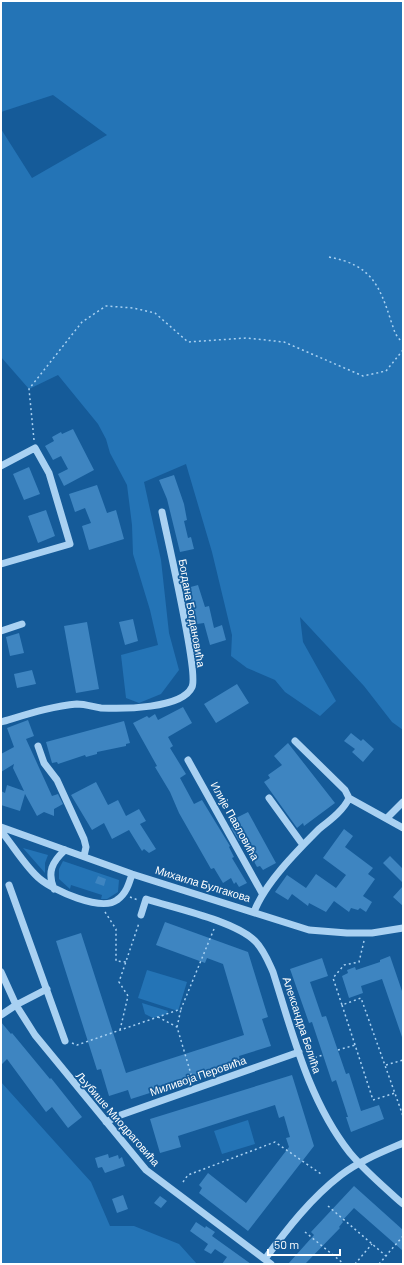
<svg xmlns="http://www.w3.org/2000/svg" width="404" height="1265" font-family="Barlow,sans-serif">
<rect width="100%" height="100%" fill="#155b99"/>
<path fill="#2474b6" d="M1,1H403V730L392,722L364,686L300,617L303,642L336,701L320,716L285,692L275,680L247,668L231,656L232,635L212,552L186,464L144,482L161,560L169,633L179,670L161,694L139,703L126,698L121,655L158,645L150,610L133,554L132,525L127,485L110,453L106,439L98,424L58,375L29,389L1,357V129L32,178L107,135L53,95L1,112Z
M23,848L48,855L45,863V873Z
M63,861L119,880L118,892L107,899H101L102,895L71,885L70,889L59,879V869Z
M147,970L187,982L178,1011L138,998Z
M142,1003L168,1011L167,1014L153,1018L145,1014Z
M1,1082L91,1182L110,1226H134L179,1244L197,1264H1Z
M248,1120L255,1144L222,1154L214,1131Z"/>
<path fill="#3e85c1" d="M73,429L94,470L64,486L58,474L68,469L61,456L53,460L45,446L54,441L52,437L61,432L62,434Z
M29,467L40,494L24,500L13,474Z
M174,475L184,504L187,520L184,521L188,538L191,537L194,549L180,552L167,499L159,480Z
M97,485L107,513L116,510L124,539L89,550L82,526L91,523L85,508L75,512L69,494Z
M46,510L55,536L38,543L28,516Z
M198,585L205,607L209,606L214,628L222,625L226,640L210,645L204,623L197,624L187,588Z
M133,619L138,641L125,645L119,622Z
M87,622L99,689L76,693L64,626Z
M19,633L24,653L10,656L6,637Z
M32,670L36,684L17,688L14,674Z
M237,684L249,703L216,723L204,704Z
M183,707L192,723L168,737L173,746L170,748L186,774L180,778L194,804L202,800L230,846L229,847L234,857L232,858L247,883L239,887L236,882L234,884L231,878L223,883L214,868L211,869L179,813L170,792L155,767L157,766L133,723L147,716L149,718L155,714L158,720Z
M28,720L34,736L26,739L52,796L58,794L63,804L54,809V816L44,812L37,816L25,794L20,811L1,805V791L5,793L7,785L24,791L13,768L14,764L1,772V754L14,747L7,728Z
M124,721L130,743L126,744V746L97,752V754L86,757L85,755L58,764L57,762L52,763L46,742Z
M351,733L361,741L363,739L374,749L363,762L352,752L355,749L344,741Z
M288,743L335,803L304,826L303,823L297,828L264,782L270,778L268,775L282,765L274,756Z
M96,782L108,805L118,800L126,816L139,809L146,821L140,824L156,849L149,853L144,849L142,851L129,830L112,839L104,823L92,830L71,795Z
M248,812L276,863L263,870L260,866L257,867L250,854L253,852L245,838L239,841L231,828L237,824L234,819Z
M344,829L353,836L345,847L373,868L368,874L375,879L363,896L372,902L366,912L360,908L358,910L351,908L349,912L334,901L326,912L309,903L308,906L292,894L288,900L275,892L287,875L306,888L316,874L336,888L346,875L323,858Z
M390,856L403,869V883L383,863Z
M98,876L106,879L104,886L95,883Z
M403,886V906L393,897Z
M165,922L248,952L268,1017L262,1019L271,1046L239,1056L241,1064L131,1099L128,1090L109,1096L101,1069L97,1070L56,941L81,933L126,1073L244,1035L223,964L207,958L205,963L156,945Z
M390,956L403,994V1036L402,1037L382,979L361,986L363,993L349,998L342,976L348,973L347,970L355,967L356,970L380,962V960Z
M322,958L328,976L310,982L322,1017L326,1016L346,1074L349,1073L361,1111L379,1105L384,1119L351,1132L346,1117H348L336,1080L332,1082L312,1022L309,1023L290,969Z
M1,1022L11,1034L12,1033L50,1079L51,1078L82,1117L68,1128L52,1107L46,1112L7,1059L1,1065Z
M292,1075L314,1146L248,1231L199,1193L202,1188L199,1185L208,1173L246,1203L289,1147L286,1138L290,1137L284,1116L279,1118L275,1105L178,1136L181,1147L160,1153L150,1119Z
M108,1154L109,1158L118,1155L119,1159L122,1157L125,1166L105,1173L102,1167L98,1168L95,1158Z
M354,1186L403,1230V1251L354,1208L342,1221L343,1222L339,1227L340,1228L305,1264H288L314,1235L311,1232Z
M123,1195L128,1209L117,1213L112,1199Z
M160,1196L167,1201L161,1208L154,1203Z
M196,1222L205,1228L206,1226L215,1232L212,1236L251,1264H222L227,1257L215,1249L211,1254L204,1250L208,1244L190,1231Z"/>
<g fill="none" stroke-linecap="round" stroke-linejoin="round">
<path stroke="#a9d1f2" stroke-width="1.5" stroke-dasharray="2 3" stroke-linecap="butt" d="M329,257C371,265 379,284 391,321C394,329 395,337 403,342
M34,440L29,389L82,322L106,306L133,308L155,313L188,342L246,338L284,342L363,376L386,371L403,350
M130,897L138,900
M105,912L116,929V961L126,962
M364,941L359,962L344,965L333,978L342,1005L361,998L403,1116
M342,1005L373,1100L395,1093
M158,1017L177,1027L193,1081
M177,1027L181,1009
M120,1030L128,996L119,982L139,923
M72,1043L77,1045L181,1009L214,929
M338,1050L355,1045
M310,1059L323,1055
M386,1065L403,1060
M183,1182L188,1175L275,1142L321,1174
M328,1206L386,1256
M305,1232L344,1264
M355,1264L372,1244
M379,1264L403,1236"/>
<path stroke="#a9d1f2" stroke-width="7" d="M1,466L35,448L49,473L70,544L1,564
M1,631L22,624
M1,722C25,715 52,706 77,704C85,704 94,707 101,708C122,709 182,709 192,687C199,673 167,537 162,512
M38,746L44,763L57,780L84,839L86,847L84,856
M188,760L262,893
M269,798L303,845
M349,798L403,828
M387,818L403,802
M1,827L132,874L309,930L347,933H372L403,928
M1,831C12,844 27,869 40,879C53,890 101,912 117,900C126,894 129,884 132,874
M9,885L65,1041
M54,889C47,872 52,862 65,850
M254,912C265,883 297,851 319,829C329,821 344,810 349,798L345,790L295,741
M141,915L146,899C174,908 235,921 255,941C264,950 268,961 273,972C293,1035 309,1101 350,1153C366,1172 385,1188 403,1204
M1,972L16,1005L35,1035L146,1170L271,1264
M1,1015L16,1005L47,989
M106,1122L118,1116L299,1052
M265,1259C287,1229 311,1198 341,1175C359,1161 382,1152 403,1143"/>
</g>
<g text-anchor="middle" stroke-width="3.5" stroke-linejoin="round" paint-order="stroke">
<g font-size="11" fill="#fff" stroke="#155b99">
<text transform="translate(192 613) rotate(80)" y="4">Богдана Богдановића</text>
<text transform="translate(235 821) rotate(61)" y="4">Илије Павловића</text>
<text transform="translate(203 884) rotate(17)" y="4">Михаила Булгакова</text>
<text transform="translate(302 1025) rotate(72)" y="4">Александра Белића</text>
<text transform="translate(198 1076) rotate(-19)" y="4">Миливоја Перовића</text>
<text transform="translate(118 1119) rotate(49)" y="4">Љубише Миодраговића</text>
</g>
</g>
<rect width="404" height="1265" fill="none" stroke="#ffffff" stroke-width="4"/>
<path d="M268 1249v6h72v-6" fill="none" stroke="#ffffff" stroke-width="2"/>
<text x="274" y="1249" font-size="12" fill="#ffffff" stroke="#155b99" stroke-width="3" paint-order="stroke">50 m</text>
</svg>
